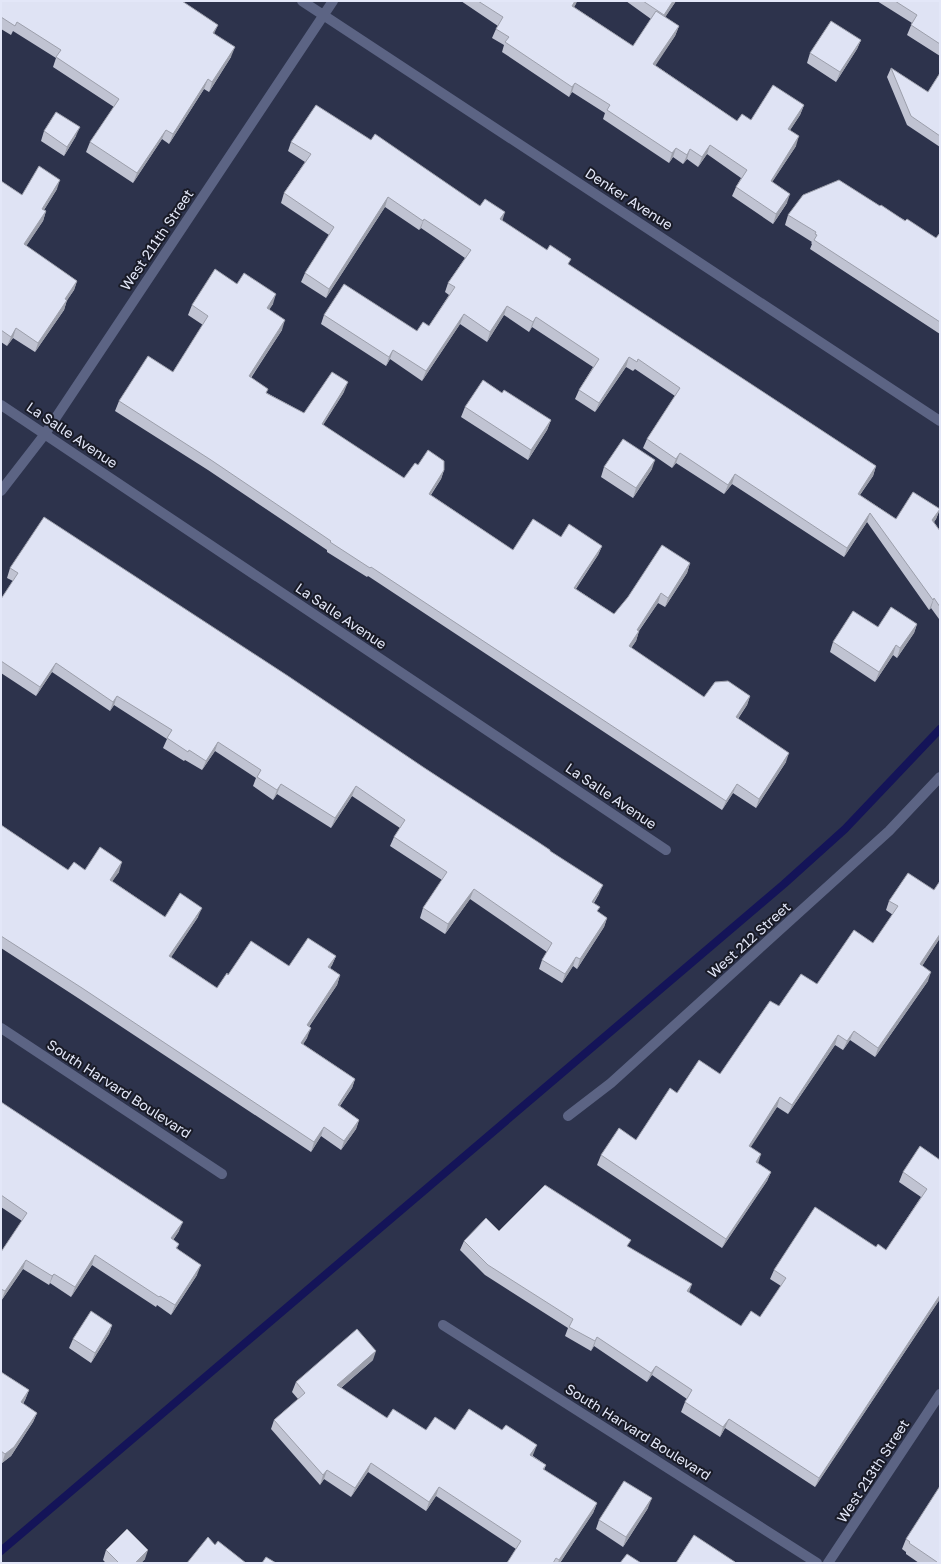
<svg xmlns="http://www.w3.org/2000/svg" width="941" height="1564" font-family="'Golos Text',sans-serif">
<rect width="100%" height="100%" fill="#2d334c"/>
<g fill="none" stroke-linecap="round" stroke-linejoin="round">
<path stroke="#141458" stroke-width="8" d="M1,1551L784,884L845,829L940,729"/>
<path stroke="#5c6484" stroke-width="10" d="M302,1L940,421
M1,405L666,850
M1,491L45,434L333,1
M1,1028L222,1174
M568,1116L611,1083L889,831L940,777
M443,1325L817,1563
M828,1563L940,1394"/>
</g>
<path fill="#c0c3d2" d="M1,1L215,34L231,57L209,92L204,89L169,144L162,139L133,183L86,152L90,142L114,107L53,67L56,58L13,31L11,35L1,29Z
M461,1H577L574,7L633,46L651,19L626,1H676L665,17L679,26L675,36L655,65L737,121L751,120L804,105L800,115L790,130L796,146L772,182L787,203L773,224L732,196L736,187L741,178L707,154L698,167L687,159L683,164L673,157L669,163L603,119L605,113L572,92L569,97L502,52L504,45L492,38L496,29L498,26Z
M877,1H940V56L907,35L912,23Z
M861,40L857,49L836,82L807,63L810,53Z
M891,68L928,92L940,73V147L907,125L887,77Z
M44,131L76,136L64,156L41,141Z
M371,140L502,221L876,466L873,476L860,495L896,519L940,509L936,519L934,522L940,531V618L939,619L931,608L929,610L867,522L844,557L732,484L724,494L676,463L672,468L643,448L647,439L675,396L635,369L633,371L626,367L595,412L575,399L579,390L593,367L532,327L529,332L504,315L487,342L460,324L422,381L390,359L386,366L321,324L324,315L417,331L429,326L449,295L445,292L448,283L465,258L421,228L419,230L385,207L326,298L301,282L305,273L329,235L281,203L284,193L305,162L288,151L291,142Z
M1,181L22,195L57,189L44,210L46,211L43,221L26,246L77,281L74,290L67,300L64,310L35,352L13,338L7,346L1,342Z
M880,206L936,238L940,233V334L810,249L812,244L811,243L812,242L785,225L788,215Z
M237,284L273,304L269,309L282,330L251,378L267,393L304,413L344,392L323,425L404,478L418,465L444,470L441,479L431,495L513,550L561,537L602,546L598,555L576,589L614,614L690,563L687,573L665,607L658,603L639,631L636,641L631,648L704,697L750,696L747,705L738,719L786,762L756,808L733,793L722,810L368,576L367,577L327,552V550L208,470L115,411L119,401L173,372L203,325L188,315L192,305Z
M502,393L551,420L547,430L528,460L461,417L465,407Z
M604,467L652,469L633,498L601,477Z
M10,568L426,769L550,851L599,894L594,903L598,912L607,918L604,927L577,969L573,966L562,983L539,969L542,960L547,952L470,899L445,934L420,918L423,908L442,880L390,846L394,837L400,828L352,796L331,828L277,794L273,800L253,786L256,778L215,751L202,770L185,760L184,761L163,748L167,739L114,705L110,711L52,672L36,696L1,673V599L13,581L7,578Z
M917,624L914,633L897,658L893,655L875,682L830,652L833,642L878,627Z
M1,825L68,870H85L119,872L112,881L165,917H198L171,957L217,988L228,975L289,966L336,956L332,965L330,968L340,975L337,985L309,1027L307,1038L303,1044L355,1079L352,1088L340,1106L359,1120L356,1129L341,1150L321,1136L311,1152L78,998L1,948Z
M940,881V938L922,966L928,981L875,1057L850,1040L843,1050L835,1045L788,1114L777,1107L750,1147L758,1163L771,1172L767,1181L722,1248L597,1165L601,1155L636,1140L677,1093L720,1074L779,1006L817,984L873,943L893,915L886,910L889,901L934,890Z
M1,1102L179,1231L173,1240L179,1244L177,1248L197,1275L171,1315L157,1305L156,1307L92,1265L71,1297L50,1283L49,1285L23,1269L1,1301V1252L22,1221L1,1207Z
M940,1160V1299L815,1487L725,1428L720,1437L681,1412L685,1402L687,1399L652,1375L647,1382L594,1346L591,1351L565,1336L568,1328L485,1275L460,1250L464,1241L499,1231L629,1247L689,1293L741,1326L760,1317L781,1286L770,1279L774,1270L876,1247L886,1250L921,1197L899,1182L903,1172Z
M112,1325L109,1334L91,1363L69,1348L73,1339Z
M373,1360L341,1388L387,1418L426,1430H455L533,1455V1456L546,1465L544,1470L597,1503L593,1513L560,1563H507L516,1549L436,1496L426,1511L368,1472L351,1497L324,1479L320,1485L271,1429L274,1420L298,1399L292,1392L296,1382Z
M1,1372L29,1390L25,1400L23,1404L37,1413L33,1422L11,1456L2,1463H1Z
M648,1508L623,1547L596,1529L599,1520Z
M906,1539L940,1563H919L906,1554V1552L902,1549Z
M106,1550L145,1559L141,1563H106L103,1560Z"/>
<path fill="#9c9fab" d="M575,1H577L576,4L569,15L572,6Z
M673,1H676L660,25L664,15Z
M218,25L214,34L213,33Z
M679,26L675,36L650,74L653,64Z
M861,40L857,49L836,82L840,72Z
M235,47L231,57L209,92L212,82Z
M208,79L204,89L169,144L173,134Z
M575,83L572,92L569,97L572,87Z
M804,105L800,115L785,138L788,129Z
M80,127L76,136L64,156L67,147Z
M166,130L162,139L133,183L137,173Z
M799,136L796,146L767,190L771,181Z
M710,145L707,154L698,167L702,157Z
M676,148L673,157L669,163L672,153Z
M690,149L687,159L683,164L687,155Z
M60,180L57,189L39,218L42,209Z
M790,194L787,203L773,224L776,214Z
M388,197L385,207L326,298L329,289Z
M46,211L43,221L21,254L24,244Z
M505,212L502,222L500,219Z
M424,219L421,228L419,230L423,221Z
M77,281L74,290L62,308L65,299Z
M276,294L273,304L264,318L267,308Z
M67,300L64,310L35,352L38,343Z
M507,306L504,315L487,342L490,332Z
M464,314L460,324L422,381L426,371Z
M536,317L532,327L529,332L533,322Z
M285,320L282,330L245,386L249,376Z
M16,328L13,338L7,346L11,337Z
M393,350L390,359L386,366L389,357Z
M629,357L626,367L595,412L599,403Z
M348,382L344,392L318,433L322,424Z
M551,420L547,430L528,460L531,450Z
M680,453L676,463L672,468L676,459Z
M655,460L652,469L633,498L636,488Z
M876,466L873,476L854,503L858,494Z
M444,470L441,479L425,503L429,494Z
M735,474L732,484L724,494L728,485Z
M940,509L936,519L929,529L932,520Z
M870,513L867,522L844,557L847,548Z
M602,546L598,555L570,597L574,588Z
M690,563L687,573L665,607L668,598Z
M661,593L658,603L633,639L637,630Z
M934,598L931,608L929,610L933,600Z
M917,624L914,633L897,658L900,648Z
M639,631L636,641L626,656L629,646Z
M896,645L893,655L875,682L879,672Z
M56,663L52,672L36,696L40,687Z
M117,696L114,705L110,711L113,702Z
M750,696L747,705L732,727L736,717Z
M218,742L215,751L202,770L206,761Z
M789,753L786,762L756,808L759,799Z
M281,784L277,794L273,800L277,790Z
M737,784L733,793L722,810L726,801Z
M356,786L352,796L331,828L335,818Z
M122,862L119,872L107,889L110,880Z
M603,885L599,894L588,911L592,902Z
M474,889L470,899L445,934L448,924Z
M202,908L198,917L166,965L169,956Z
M607,918L604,927L577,969L580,959Z
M940,934V938L917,974L920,964Z
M336,956L332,965L325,977L328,967Z
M576,957L573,966L562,983L565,974Z
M931,972L928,981L875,1057L878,1048Z
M340,975L337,985L303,1035L307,1025Z
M311,1028L307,1038L298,1053L301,1043Z
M854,1031L850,1040L843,1050L847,1041Z
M838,1035L835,1045L788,1114L792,1105Z
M355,1079L352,1088L334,1114L338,1105Z
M780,1097L777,1107L745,1156L749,1146Z
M359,1120L356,1129L341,1150L344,1141Z
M324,1127L321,1136L311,1152L314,1142Z
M761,1154L758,1164L756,1162Z
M771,1172L767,1181L722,1248L726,1239Z
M183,1222L179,1231L168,1248L171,1238Z
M95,1255L92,1265L71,1297L75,1287Z
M26,1260L23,1269L1,1301L5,1291Z
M201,1265L197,1275L171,1315L175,1305Z
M54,1274L50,1283L49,1285L52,1276Z
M692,1284L689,1293L687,1291Z
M940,1295V1299L815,1487L819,1478Z
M112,1325L109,1334L91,1363L95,1353Z
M597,1337L594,1346L591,1351L595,1341Z
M376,1351L373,1360L334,1394L337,1385Z
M656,1366L652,1375L647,1382L651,1373Z
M29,1390L25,1400L17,1412L21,1402Z
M37,1413L33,1422L11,1456L2,1463L5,1454Z
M729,1419L725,1428L720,1437L723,1427Z
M537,1445L533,1455L527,1464L530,1455Z
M371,1463L368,1472L351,1497L355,1488Z
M327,1470L324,1479L320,1485L323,1475Z
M439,1487L436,1496L426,1511L429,1502Z
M652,1498L648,1508L623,1547L626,1537Z
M597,1503L593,1513L560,1563H558L559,1560Z
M148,1550L145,1559L141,1563H135Z"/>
<path fill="#dfe3f4" stroke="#9c9fab" d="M1,1H182L218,25L213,33L235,47L212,82L208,79L173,134L166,130L137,173L90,142L119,99L56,57L61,50L17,22L15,26L1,17Z
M478,1H575L572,6L633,46L656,11L679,26L653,64L737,121L742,114L751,120L773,85L804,105L788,129L799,136L771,181L790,194L776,214L736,187L747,170L710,145L702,157L690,149L687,155L676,148L672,153L607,110L610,105L575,83L572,87L505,42L509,37L496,29L503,17Z
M643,1H673L664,15Z
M895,1H940V44L911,25L917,15Z
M831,21L861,40L840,72L810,53Z
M891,68L928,92L940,73V136L911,116Z
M316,105L371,140L375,134L480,206L485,199L505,212L500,219L547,250L550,245L571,259L568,264L876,466L858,494L896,519L913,492L940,509L932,520L940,531V607L934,598L933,600L870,513L847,548L735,474L728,485L680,453L676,459L647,439L680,388L638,359L637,362L629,357L599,403L579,390L599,359L536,317L533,322L507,306L490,332L464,314L426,371L393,350L389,357L324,315L344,284L417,331L423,322L429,326L455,287L448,283L471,250L424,219L423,221L388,197L329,289L305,273L334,227L284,193L311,154L291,142Z
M56,112L80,127L67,147L44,131Z
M39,166L60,180L42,209L46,211L24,244L77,281L65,299L67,300L38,343L16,328L11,337L1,330V181L22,195Z
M839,180L880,206L881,205L905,221L907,219L936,238L940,233V322L814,240L817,235L815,234L816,232L788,215L803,195Z
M215,269L237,284L244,273L276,294L267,308L285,320L249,376L268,389L266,393L304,413L332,372L348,382L322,424L404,478L415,463L418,465L428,450L444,461V470L429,494L513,550L533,519L561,537L569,524L602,546L574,588L614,614L628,597L662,545L690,563L668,598L661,593L637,630L639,631L629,646L704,697L715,682L728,681L750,696L736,717L789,753L759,799L737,784L726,801L371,567L370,568L330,542L331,541L211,460L119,401L148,356L173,372L208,316L192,305Z
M483,380L502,393L504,390L551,420L531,450L465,407Z
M623,439L655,460L636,488L604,467Z
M44,517L288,676L426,769L538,842L550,850V851L603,885L592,902L600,907L597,911L607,918L580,959L576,957L565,974L542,960L552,943L474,889L448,924L423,908L447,872L394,837L405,820L356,786L335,818L281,784L277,790L257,777L261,770L218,742L206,761L189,750L188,752L167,738L172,730L117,696L113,702L56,663L40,687L1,661V599L18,573L10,568Z
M891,607L917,624L900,648L896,645L879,672L833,642L853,611L878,627Z
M1,825L68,870L74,862L85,870L100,847L122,862L110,880L165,917L180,893L202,908L169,956L217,988L227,973L228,975L251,941L289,966L308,938L336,956L328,967L340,975L307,1025L311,1028L301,1043L355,1079L338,1105L359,1120L344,1141L324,1127L314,1142L82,988L1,936Z
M908,873L934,890L940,881V934L920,964L931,972L878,1048L854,1031L847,1041L838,1035L792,1105L780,1097L749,1146L761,1154L756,1162L771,1172L726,1239L601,1155L619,1128L636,1140L670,1088L677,1093L699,1060L720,1074L770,1001L779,1006L801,974L817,984L854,930L873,943L898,906L889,901Z
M1,1102L183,1222L171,1238L179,1244L176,1248L201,1265L175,1305L160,1296L159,1297L95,1255L75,1287L54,1274L52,1276L26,1260L5,1291L1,1289V1252L27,1213L1,1195Z
M920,1146L940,1160V1295L819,1478L729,1419L723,1427L685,1402L692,1390L656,1366L651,1373L597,1337L595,1341L569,1327L573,1319L488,1265L464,1241L486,1218L499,1231L545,1185L631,1240L627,1246L692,1284L687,1291L741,1326L751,1311L760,1317L786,1278L774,1270L815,1207L876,1247L878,1244L886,1250L927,1189L903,1172Z
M91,1311L112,1325L95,1353L73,1339Z
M357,1329L376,1351L337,1385L387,1418L393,1409L426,1430L435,1417L455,1430L469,1409L502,1430L506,1425L537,1445L530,1455L546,1465L543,1469L597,1503L559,1560L556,1558L553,1563H507L521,1541L439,1487L429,1502L371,1463L355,1488L327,1470L323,1475L274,1420L305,1393L296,1382Z
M1,1372L29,1390L21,1402L37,1413L14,1447L5,1454L1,1451Z
M624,1481L652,1498L626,1537L599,1520Z
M940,1486V1563H936L937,1562L909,1543L910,1542L906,1539Z
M127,1529L148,1550L135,1563H119L106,1550Z
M694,1535L735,1562L734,1563H676Z
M208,1537L215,1545L218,1541L246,1563H187Z
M627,1554L641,1563H620Z
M266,1557L276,1563H262Z"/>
<g text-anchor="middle" stroke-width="4" stroke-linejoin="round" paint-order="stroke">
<g font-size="14" fill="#e3e7f8" stroke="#191b27">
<text transform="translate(629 199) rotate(33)" y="5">Denker Avenue</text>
<text transform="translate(157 240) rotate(-56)" y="5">West 211th Street</text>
<text transform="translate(72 435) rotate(34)" y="5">La Salle Avenue</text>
<text transform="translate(341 616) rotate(34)" y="5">La Salle Avenue</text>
<text transform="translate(611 796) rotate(34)" y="5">La Salle Avenue</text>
<text transform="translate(749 940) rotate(-42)" y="5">West 212 Street</text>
<text transform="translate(119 1089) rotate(33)" y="5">South Harvard Boulevard</text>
<text transform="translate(638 1432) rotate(32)" y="5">South Harvard Boulevard</text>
<text transform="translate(873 1471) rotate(-57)" y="5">West 213th Street</text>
</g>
</g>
<rect width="941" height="1564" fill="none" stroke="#e3e7f8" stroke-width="4"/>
</svg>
